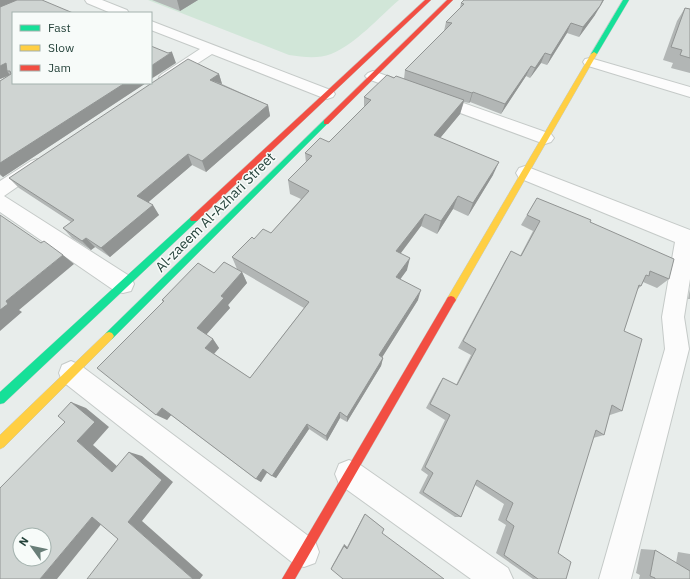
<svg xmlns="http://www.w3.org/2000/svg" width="690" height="579" font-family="'IBM Plex Sans',sans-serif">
<rect width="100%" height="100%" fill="#e8edeb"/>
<path fill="#d1e6d8" d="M148,0H399C379,17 356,44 331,54C318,59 303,57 289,55Z"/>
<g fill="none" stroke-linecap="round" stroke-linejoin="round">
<defs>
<path id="street" d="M85,0H102L127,10L129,13H111L87,3Z
M151,21L333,91L335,94L333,97L327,99L321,97L212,54L172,80L167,82L162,80L159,77L162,74L200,49L151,30Z
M590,58L690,87V97L585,65L583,62L585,59Z
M373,71L551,134L554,138L551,142L545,144L539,142L368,79L365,76L368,73Z
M37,159L43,161L46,165L43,169L4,196L131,277L134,284L131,291L123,293L115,291L0,212V181L31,161Z
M525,166L690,230V279L684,317L689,349L631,579H599L665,349L662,317L675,242L519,178L516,173L519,168Z
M71,361L80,365L315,541L319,552L315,563L304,567L293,563L62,381L59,373L62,365Z
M349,460L359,464L508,568L513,579H471L339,484L335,474L339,464Z"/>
<path id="fast" d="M623,0H629L597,54L592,55L591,54Z
M324,120H326L329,122L112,339L109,340L106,339L104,336L106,333Z
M194,216L197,217L198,219L197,221L4,403L0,404V392L191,217Z"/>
<path id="slow" d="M594,52L597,54L454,303L451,304L448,303L446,300L448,297L591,54Z
M109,332L112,333L114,336L112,339L4,447L0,449V435L106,333Z"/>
<path id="jam" d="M425,0H431L197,221H191L190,219L191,217Z
M447,0H453L328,124H324V120Z
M451,296L454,297L456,300L454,303L295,579H282L448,297Z"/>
</defs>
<use href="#street" stroke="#c5cac8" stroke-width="2"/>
<use href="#fast" stroke="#c3cbc8" stroke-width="1"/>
<use href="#slow" stroke="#c3cbc8" stroke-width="1"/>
<use href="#jam" stroke="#c3cbc8" stroke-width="1"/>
<use href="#street" fill="#fcfcfc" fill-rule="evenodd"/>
<use href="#fast" fill="#16e098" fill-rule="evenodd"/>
<use href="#slow" fill="#ffcf43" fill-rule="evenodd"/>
<use href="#jam" fill="#f24e42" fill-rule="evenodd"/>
</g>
<path fill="#b2b6b5" d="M0,0L13,83H146L3,177L0,175V81L7,76L0,79Z
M152,0H198L180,11Z
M461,3L595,15L579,37L567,33L547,65L541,63L530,78L526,76L501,114L470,102L469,103L464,102L460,114L440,138L493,175L468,216L453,209L437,234L421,226L401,253L407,270L400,279L418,300L382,357L383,358L381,366L347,422L340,418L327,441L309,429L276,478L267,473L261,482L256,479L171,415L167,420L163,302L162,300L214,273L242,272L247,283L228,305L230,308L206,335L213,339L219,348L214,354L250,378L304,308L237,269L232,257L254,239L271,233L301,199L290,194L288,180L306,163L305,153L329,142L364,107V97L394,78L404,79L405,70L444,31L446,22L460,8Z
M685,8L690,9V73L671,68L673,63L663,60L677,21Z
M219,74L222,84L268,105L270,116L206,172L192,165L148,202L159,215L110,257L95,247L91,250L72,238L63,228L71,222L19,188L9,178Z
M537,198L590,222L669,279L657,288L643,282L641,286L637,290L624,331L622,411L610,415H609L604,435L593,438L558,553L566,579H533L496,553L506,525L498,520L504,504L475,485L461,517H455L419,493L428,475L421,470L445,420L426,408L439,384L443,378L456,385L471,355L458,348L505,261L511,251L520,256L533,231L521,225Z
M690,289V299H688Z
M365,514L384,529L331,569L332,566L344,544L347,547L364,515Z
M641,549L655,550L676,563L678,552L690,554V579H639L640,575L636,573Z"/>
<path fill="#919493" d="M0,0H18L0,8Z
M177,0H198L180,11Z
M603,0H604L595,15L579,37L583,27Z
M571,23L567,33L547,65L551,55Z
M172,52L176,63L151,79V66Z
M545,53L541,63L530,78L535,68Z
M6,63L10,71H7L10,75L0,79V66Z
M531,66L526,76L501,114L505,104Z
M219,74L222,84L210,80Z
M125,83H146L3,177L0,174V163Z
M473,92L470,102L469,103L472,93Z
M464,100L460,114L431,149L434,135Z
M268,105L270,116L206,172L202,161Z
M188,154L192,165L144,206L137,196Z
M499,162L493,175L468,216L473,203Z
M458,196L453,209L437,234L441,221Z
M153,205L159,215L110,257L101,248Z
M425,214L421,226L394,262L396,251Z
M86,238L95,247L91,250L82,241Z
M63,255L74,264L19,310L22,312L0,331V310L6,301Z
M410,258L407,270L394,288L396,277Z
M242,272L247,283L228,305L230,308L204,337L197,328L221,296Z
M421,290L418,300L378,364L379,355Z
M213,339L219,348L212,356L205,348Z
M383,358L381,366L347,422V417Z
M71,402L86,408L109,427L93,445L126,474L112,472L77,441Z
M162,408L172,414L167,420L156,415Z
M340,412V418L327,441L326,436Z
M307,424L309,429L276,478L272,476Z
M129,452L142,456L173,482L142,521L203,575L200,579H193L128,522Z
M263,469L267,472L261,482L256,479Z
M92,517H107L57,579H40Z
M344,544L347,547V549L344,546Z"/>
<path fill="#cfd4d2" stroke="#919493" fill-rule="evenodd" d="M17,0H42L73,13H13V83H125L0,163V81L11,74L10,71H7L6,63L0,66V7Z
M464,0H603L600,6L583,27L571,23L551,55L545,53L535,68L531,66L505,104L473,92L472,93L405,70L452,23L446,22L464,4L461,3Z
M685,8L690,9V58L680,55L682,50L671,47Z
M151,46L168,53L172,52L151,66Z
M188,59L219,74L210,80L268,105L202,161L188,154L137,196L153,205L101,248L86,238L82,241L63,228L74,220L9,178Z
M387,75L394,78L396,76L464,100L434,135L499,162L473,203L458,196L441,221L425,214L396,251L410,258L396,277L421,290L379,355L383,358L347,417L340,412L326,436L307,424L272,476L263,469L256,479L162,408L156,415L97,368L164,301L162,300L198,263L214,273L224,262L242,272L221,296L224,298L197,328L213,339L205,348L250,378L309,302L232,257L252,237L254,239L263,229L271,233L309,191L288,180L312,156L305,153L320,138L329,142L371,100L364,97Z
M537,198L591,220L590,222L674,259L669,279L650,271L649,276L646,275L641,286L639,285L624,331L642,339L622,411L612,405L604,435L596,430L558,553L571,562L566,579H538L504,555L514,526L506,520L513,503L477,480L461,517L423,492L433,473L425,467L450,415L430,404L443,378L457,385L476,349L463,341L511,251L521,256L540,221L527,215Z
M0,215L41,243L44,241L63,255L6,301L8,304L0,310Z
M71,402L95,422L77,441L112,472L129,452L162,480L128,522L193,579H87L118,539L92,517L40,579H0V488L65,422L58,416ZM20,535H44V559H20Z
M365,514L384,529L382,533L444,579H343L331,569L344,546L347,549Z
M655,550L690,571V579H655V578L650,576Z"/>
<g text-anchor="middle" stroke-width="3" stroke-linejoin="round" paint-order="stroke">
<g font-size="14" fill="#24423a" stroke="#f7fbf9">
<text transform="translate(215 212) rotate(-45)" y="5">Al-zaeem Al-Azhari Street</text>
</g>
</g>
<rect x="12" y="12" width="140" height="72" fill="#f7fbf9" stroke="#a3b1ad"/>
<rect x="20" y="25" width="20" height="6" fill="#16e098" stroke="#a3b1ad"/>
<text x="48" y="32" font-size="12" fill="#24423a">Fast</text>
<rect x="20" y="45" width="20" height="6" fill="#ffcf43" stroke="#a3b1ad"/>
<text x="48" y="52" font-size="12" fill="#24423a">Slow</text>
<rect x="20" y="65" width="20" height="6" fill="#f24e42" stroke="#a3b1ad"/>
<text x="48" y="72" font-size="12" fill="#24423a">Jam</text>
<g transform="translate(32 547) rotate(303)"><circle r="19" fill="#f7fbf9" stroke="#a3b1ad"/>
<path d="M0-3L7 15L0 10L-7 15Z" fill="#697e78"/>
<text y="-6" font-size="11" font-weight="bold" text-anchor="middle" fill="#24423a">N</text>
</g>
</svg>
